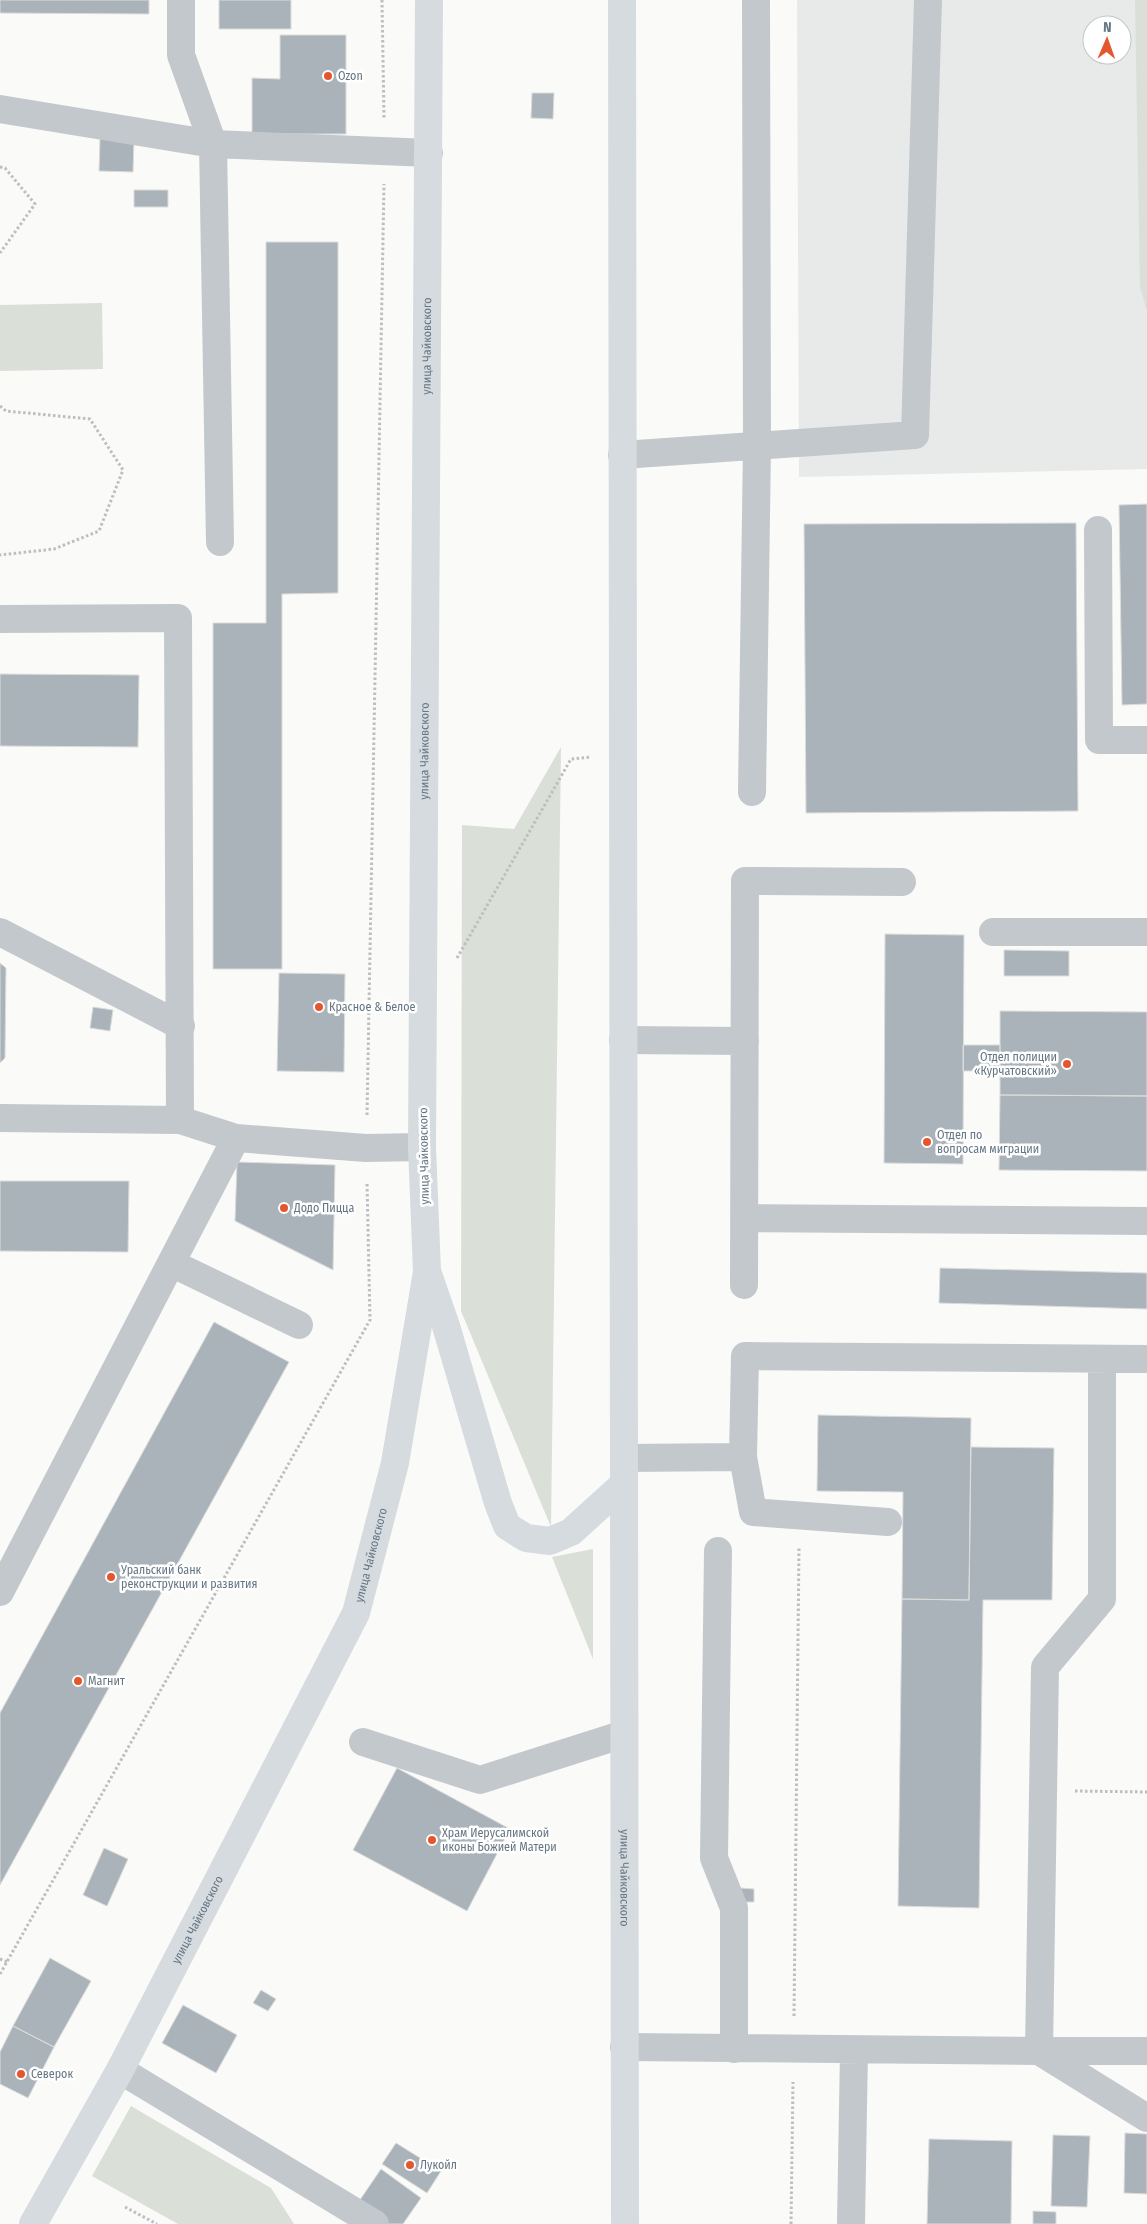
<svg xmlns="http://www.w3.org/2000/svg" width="1147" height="2224" font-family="'Fira Sans Condensed',sans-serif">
<rect width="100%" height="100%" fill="#fafaf8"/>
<path fill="#e8e9e9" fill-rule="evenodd" d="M797,0H1147V469L799,477ZM1092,25H1122V55H1092Z"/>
<path fill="#dadfd7" d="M1135,0H1147V311L1140,287Z
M102,303L103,369L0,371V305Z
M561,747L551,1527L461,1311L462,825L514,829Z
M593,1549V1659L552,1557Z
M131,2106L271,2188L294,2224H178L92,2176Z"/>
<path fill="#aab3b9" stroke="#dcdcda" d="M0,0H149V14L0,13Z
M219,0H291V29H219Z
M280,35H346V134H252V78L280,79Z
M532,93H554L553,119L531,118Z
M100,138L134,139L133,172L99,171Z
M134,190H168V207H134Z
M266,242H338V593L282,594V969H213V623H266Z
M1147,504V704L1122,705L1119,505Z
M1076,523L1078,811L806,813L804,524Z
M0,674L139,675L138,747L0,746Z
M885,934L964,935L963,1164L884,1163Z
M1004,950L1069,951V976H1004Z
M0,963L6,968L5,1058L0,1063Z
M279,973L345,974L344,1072L277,1071Z
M93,1007L113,1010L110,1031L90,1028Z
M1000,1011L1147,1012V1096L1000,1095Z
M963,1045H1000V1071H963Z
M1000,1095L1147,1096V1171L999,1170Z
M237,1162L335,1165L333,1270L235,1221Z
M0,1181H129L128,1252L0,1251Z
M940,1268L1147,1273V1309L939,1303Z
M214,1322L289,1362L0,1885V1713Z
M818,1415L971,1418L969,1600L902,1599L903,1492L817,1491Z
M971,1447L1054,1448L1052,1600H983L979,1908L898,1906L902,1599L969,1600Z
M397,1768L510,1829L467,1911L353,1850Z
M104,1848L128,1859L107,1906L83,1895Z
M740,1888L754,1889V1902H740Z
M50,1958L91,1981L54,2047L13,2026Z
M261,1990L276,1999L268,2011L253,2003Z
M183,2005L237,2035L216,2073L162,2043Z
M13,2026L54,2047L28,2098L0,2084V2052Z
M1125,2133L1147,2134V2194L1124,2193Z
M1053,2135L1090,2136L1087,2207L1051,2206Z
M929,2139L1012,2141L1011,2224H927Z
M396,2143L441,2171L427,2193L382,2164Z
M381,2169L421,2198L403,2224H361L349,2216Z
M1033,2211L1056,2212V2224H1033Z"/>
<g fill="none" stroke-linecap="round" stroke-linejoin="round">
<path stroke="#bbbfc2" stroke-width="3" stroke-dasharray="2.5 2.5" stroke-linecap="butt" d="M382,0L384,118
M0,167L5,168L35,204L0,253
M0,406L6,411L90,419L123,470L99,531L54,549L0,555
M457,958L571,759L591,757
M367,1115L384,184
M1075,1791L1147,1792
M0,1959L7,1962
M0,1974L370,1320L367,1182
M794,2016L799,1547
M125,2207L157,2224
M791,2224L793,2082"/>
<path stroke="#c3c8cc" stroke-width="28" d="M181,0V55L213,144L220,542
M0,109L213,144L429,153
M622,455L915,435L928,0
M1098,530L1099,740H1147
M0,619L178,618L180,1120
M752,792L757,446L756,0
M0,932L181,1026
M993,932H1147
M623,1040L745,1041
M0,1118L180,1120L236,1138L366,1148L422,1147
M744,1218L1147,1221
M171,1263L299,1325
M744,1285L745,881L902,882
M1102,1359V1599L1045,1667L1039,2051H1147
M743,1457L753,1512L888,1522
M624,1458L743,1457L745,1356L1147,1359
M718,1551L714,1858L734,1908V2049
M0,1592L236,1138
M363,1742L480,1780L624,1734
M624,2047L1039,2051L1147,2118
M120,2070L375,2224
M851,2224L854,2050"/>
<g stroke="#d6dbdf" stroke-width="28">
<path id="s1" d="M622,0L625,2224"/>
<path d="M428,1274L446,1326L498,1503L507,1526L526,1538L550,1541L571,1532L624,1484"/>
<path id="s2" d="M33,2224L120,2070L356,1613L395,1463L427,1272L422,1147L429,0"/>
</g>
</g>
<g fill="#e4572e" stroke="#fff" stroke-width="2">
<circle cx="328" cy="76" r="5"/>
<circle cx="319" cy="1007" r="5"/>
<circle cx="1067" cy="1064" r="5"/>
<circle cx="927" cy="1142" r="5"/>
<circle cx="284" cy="1208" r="5"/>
<circle cx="111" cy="1577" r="5"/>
<circle cx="78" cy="1681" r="5"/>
<circle cx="432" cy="1840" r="5"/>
<circle cx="21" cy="2074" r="5"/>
<circle cx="410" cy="2165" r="5"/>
</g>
<g text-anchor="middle" stroke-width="5" stroke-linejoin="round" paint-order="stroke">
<g font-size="12" fill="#657683" stroke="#fff" text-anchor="start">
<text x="338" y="80">Ozon</text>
<text x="329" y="1011">Красное &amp; Белое</text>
<text x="1057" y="1061" text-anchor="end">Отдел полиции<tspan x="1057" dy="14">«Курчатовский»</tspan></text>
<text x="937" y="1139">Отдел по<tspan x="937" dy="14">вопросам миграции</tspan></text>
<text x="294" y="1212">Додо Пицца</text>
<text x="121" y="1574">Уральский банк<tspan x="121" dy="14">реконструкции и развития</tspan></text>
<text x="88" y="1685">Магнит</text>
<text x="442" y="1837">Храм Иерусалимской<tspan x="442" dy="14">иконы Божией Матери</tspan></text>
<text x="31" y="2078">Северок</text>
<text x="420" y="2169">Лукойл</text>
</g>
<g font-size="12" fill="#657683" stroke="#fff">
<text dy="4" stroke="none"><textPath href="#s2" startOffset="1966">улица Чайковского</textPath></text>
<text dy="4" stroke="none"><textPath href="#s2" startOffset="1561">улица Чайковского</textPath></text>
<text transform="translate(424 1156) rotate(-91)" y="4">улица Чайковского</text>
<text dy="4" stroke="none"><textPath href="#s2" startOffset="751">улица Чайковского</textPath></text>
<text dy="4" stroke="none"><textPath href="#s1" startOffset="1878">улица Чайковского</textPath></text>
<text dy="4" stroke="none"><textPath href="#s2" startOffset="346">улица Чайковского</textPath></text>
</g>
</g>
<g transform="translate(1107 40) rotate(2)"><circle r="24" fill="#ffffff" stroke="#c1c8cd"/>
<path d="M0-4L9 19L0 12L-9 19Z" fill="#e4572e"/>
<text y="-8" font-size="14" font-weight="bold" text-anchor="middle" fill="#657683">N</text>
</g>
</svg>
